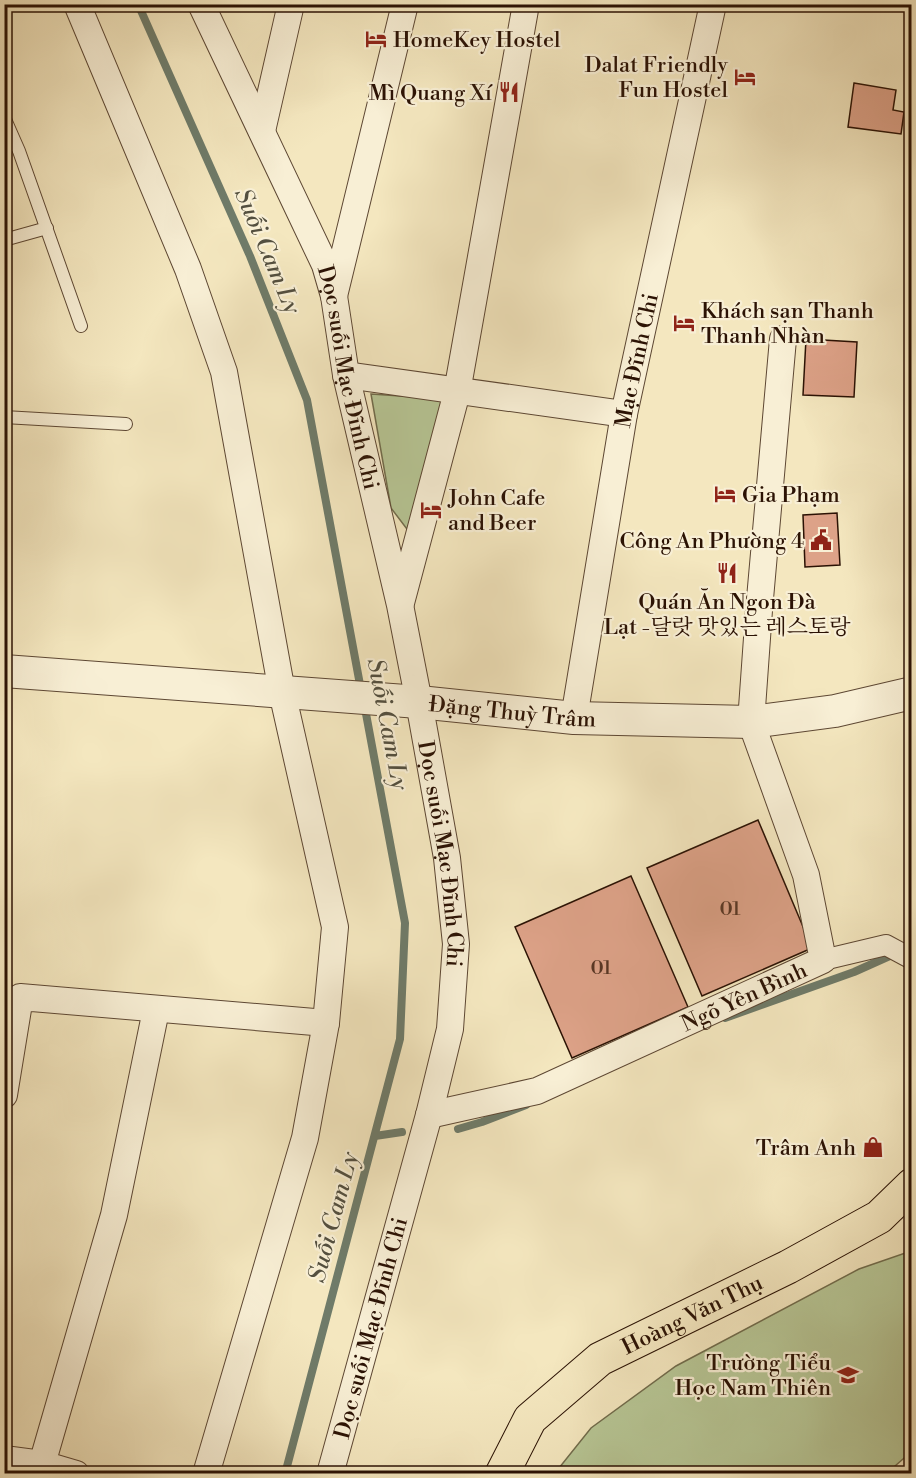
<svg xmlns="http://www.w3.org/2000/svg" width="916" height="1478" font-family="'Libre Bodoni','Noto Serif KR',serif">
<rect width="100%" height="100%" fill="#f4e7bf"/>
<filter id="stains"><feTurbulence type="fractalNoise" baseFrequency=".00333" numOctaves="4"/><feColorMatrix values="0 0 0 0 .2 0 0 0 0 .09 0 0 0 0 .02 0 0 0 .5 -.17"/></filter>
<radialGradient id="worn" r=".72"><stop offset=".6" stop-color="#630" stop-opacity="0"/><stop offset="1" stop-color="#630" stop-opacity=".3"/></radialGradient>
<path fill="#b7c695" stroke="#716c4c" stroke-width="1.5" d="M371,394L444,399L413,537L391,508Z
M911,1251V1452L887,1473H555L591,1428L676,1366L859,1269Z"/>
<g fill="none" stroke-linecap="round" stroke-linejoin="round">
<path stroke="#6f7b69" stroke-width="8" d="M138,4L250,256L307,400L361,690
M725,1018L854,972L912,946
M458,1129L482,1122L526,1105
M375,1136L402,1132
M285,1474L400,1039L405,923L364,703"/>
</g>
<path fill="#dda288" stroke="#2b1204" stroke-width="1.5" d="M854,83L896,90L893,110L904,112L901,134L848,127Z
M806,339L857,342L854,397L803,395Z
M837,513L840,565L805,567L803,515Z
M758,820L812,948L702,996L647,868Z
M631,876L688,1007L572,1058L515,927Z"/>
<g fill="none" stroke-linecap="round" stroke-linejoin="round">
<defs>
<path id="service" d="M4,117L19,151L81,326
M4,240L47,228
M4,417L126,424"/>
<path id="pedestrian" d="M823,960L886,945L912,959"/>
<g id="minor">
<path d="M77,4L188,269L224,372L282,692L335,927L326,1023L305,1138L206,1474"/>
<path id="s1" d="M201,4L325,265L334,296L346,375L400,605L419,702L447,858L456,944L450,1029L429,1115L330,1474"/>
<path d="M262,131L291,4"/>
<path d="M334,296L405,4"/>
<path d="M346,375L624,414"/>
<path d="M401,603L457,392L526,4"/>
<path id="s2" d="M574,718L624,414L713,4"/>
<path d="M4,1095L20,997L326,1023"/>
<path id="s3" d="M429,1115L537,1091L823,960L806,875L751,722L759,610L783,339"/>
<path d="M4,1459L42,1464L76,1474"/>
<path d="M42,1464L114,1215L156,1010"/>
</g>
<g id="tertiary">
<path id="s4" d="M4,671L419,702L574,718L751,722L835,711L912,693"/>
</g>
<g id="primary">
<path id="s5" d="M502,1474L530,1419L600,1359L788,1267L879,1217L912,1185"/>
</g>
</defs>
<use href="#service" stroke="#5d4733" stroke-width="14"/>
<use href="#pedestrian" stroke="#5d4733" stroke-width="22"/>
<use href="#minor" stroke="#5d4733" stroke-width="28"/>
<use href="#tertiary" stroke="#5d4733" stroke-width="34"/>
<use href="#primary" stroke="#2b1204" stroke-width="35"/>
<use href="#service" stroke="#f8efd5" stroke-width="12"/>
<use href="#pedestrian" stroke="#f8efd5" stroke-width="20"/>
<use href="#minor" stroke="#f8efd5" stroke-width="26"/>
<use href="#tertiary" stroke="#f8efd5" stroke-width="32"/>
<use href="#primary" stroke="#f4e7bf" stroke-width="33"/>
</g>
<defs>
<symbol id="hotel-bare" viewBox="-9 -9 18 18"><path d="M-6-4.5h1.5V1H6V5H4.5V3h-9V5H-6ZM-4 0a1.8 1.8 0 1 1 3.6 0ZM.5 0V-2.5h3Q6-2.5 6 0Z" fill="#8f2418" stroke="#f8efd5" stroke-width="2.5" paint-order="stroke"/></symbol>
<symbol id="restaurant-bare" viewBox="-9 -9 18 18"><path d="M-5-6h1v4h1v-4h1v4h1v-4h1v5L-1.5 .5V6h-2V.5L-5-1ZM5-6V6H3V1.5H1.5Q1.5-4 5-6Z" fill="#8f2418" stroke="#f8efd5" stroke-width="2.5" paint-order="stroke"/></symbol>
<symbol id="civic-bare" viewBox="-9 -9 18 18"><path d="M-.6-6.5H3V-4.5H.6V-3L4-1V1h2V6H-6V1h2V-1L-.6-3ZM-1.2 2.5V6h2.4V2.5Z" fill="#8f2418" stroke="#f8efd5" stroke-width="2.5" paint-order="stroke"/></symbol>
<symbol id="shop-bare" viewBox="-9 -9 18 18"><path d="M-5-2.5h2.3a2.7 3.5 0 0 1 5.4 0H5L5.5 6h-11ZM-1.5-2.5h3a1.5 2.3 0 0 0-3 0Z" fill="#8f2418" stroke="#f8efd5" stroke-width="2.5" paint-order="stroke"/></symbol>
<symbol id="school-bare" viewBox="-9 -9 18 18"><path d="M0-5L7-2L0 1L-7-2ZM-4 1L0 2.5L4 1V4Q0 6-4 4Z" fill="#8f2418" stroke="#f8efd5" stroke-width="2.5" paint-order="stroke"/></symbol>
</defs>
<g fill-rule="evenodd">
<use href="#hotel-bare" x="361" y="24" width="30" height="30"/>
<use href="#hotel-bare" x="730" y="62" width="30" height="30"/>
<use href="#restaurant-bare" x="494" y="77" width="30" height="30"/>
<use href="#hotel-bare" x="669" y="308" width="30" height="30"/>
<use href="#hotel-bare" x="710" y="479" width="30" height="30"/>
<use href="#hotel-bare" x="416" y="495" width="30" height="30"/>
<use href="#civic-bare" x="806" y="525" width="30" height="30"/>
<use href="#restaurant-bare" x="712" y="558" width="30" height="30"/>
<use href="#shop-bare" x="858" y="1132" width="30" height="30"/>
<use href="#school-bare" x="833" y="1360" width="30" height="30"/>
</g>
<g text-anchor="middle" stroke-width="4.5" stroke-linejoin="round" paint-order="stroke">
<g font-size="20" fill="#583625">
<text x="730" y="915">01</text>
<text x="601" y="974">01</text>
</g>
<g font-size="22" fill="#2b1204" stroke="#f8efd5" text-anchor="end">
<text x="393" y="47" text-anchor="start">HomeKey Hostel</text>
<text x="728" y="72">Dalat Friendly<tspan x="728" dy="25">Fun Hostel</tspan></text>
<text x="492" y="100">Mì Quang Xí</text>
<text x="701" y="318" text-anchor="start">Khách sạn Thanh<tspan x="701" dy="25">Thanh Nhàn</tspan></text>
<text x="742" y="502" text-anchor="start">Gia Phạm</text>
<text x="448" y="505" text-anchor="start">John Cafe<tspan x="448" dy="25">and Beer</tspan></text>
<text x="804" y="548">Công An Phường 4</text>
<text x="727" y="609" text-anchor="middle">Quán Ăn Ngon Đà<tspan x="727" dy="25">Lạt -달랏 맛있는 레스토랑</tspan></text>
<text x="856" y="1155">Trâm Anh</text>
<text x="831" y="1370">Trường Tiểu<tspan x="831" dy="25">Học Nam Thiên</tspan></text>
</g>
<g font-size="22" fill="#2b1204" stroke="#f8efd5">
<text dy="8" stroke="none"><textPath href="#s2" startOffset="363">Mạc Đĩnh Chi</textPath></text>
<text dy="8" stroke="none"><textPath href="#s1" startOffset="404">Dọc suối Mạc Đĩnh Chi</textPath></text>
<text dy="8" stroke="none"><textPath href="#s4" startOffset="510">Đặng Thuỳ Trâm</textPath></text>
<text dy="8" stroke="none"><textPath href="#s1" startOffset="890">Dọc suối Mạc Đĩnh Chi</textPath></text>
<text dy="8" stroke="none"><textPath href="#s3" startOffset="338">Ngõ Yên Bình</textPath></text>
<text dy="8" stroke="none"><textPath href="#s5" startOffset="256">Hoàng Văn Thụ</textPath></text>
<text transform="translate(370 1328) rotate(-75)" y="8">Dọc suối Mạc Đĩnh Chi</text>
</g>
<g font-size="24" font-style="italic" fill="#534f3f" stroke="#f8efd5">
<text transform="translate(268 251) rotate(67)" y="8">Suối Cam Ly</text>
<text transform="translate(388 724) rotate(79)" y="8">Suối Cam Ly</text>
<text transform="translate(333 1217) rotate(-75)" y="8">Suối Cam Ly</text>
</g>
</g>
<rect width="916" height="1478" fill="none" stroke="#f4e7bf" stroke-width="24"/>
<rect x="6" y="6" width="904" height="1466" fill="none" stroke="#2b1204" stroke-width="3"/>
<rect x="12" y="12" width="892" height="1454" fill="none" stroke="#2b1204" stroke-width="1.5"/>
<rect width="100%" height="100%" filter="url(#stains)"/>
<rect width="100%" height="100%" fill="url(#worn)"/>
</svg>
